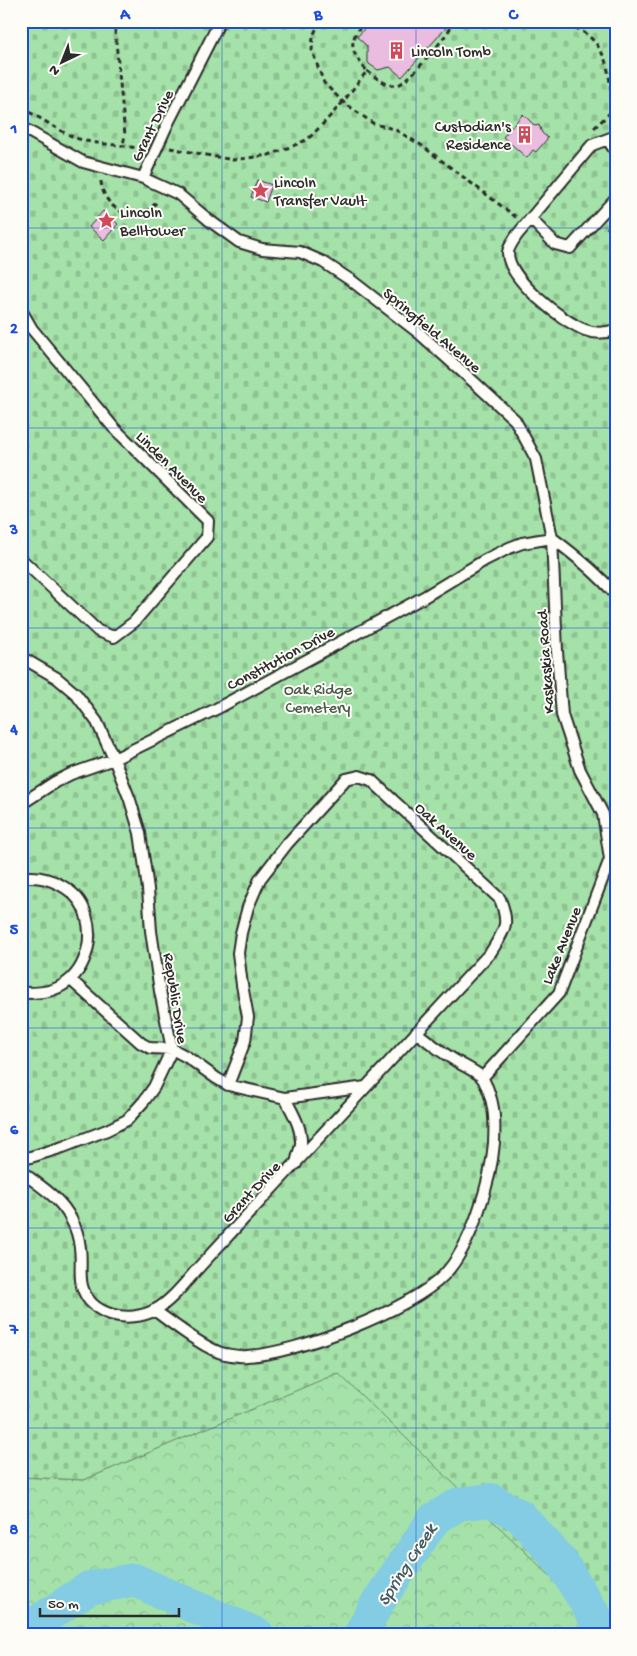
<svg xmlns="http://www.w3.org/2000/svg" width="637" height="1656" font-family="'Gochi Hand',sans-serif">
<defs>
<pattern id="forest-crowns" width="20" height="18" patternUnits="userSpaceOnUse" patternTransform="scale(1.25)"><rect width="20" height="18" fill="#a5e2a9"/><path d="M2 6a3 3 0 1 1 6 0M12 15a3 3 0 1 1 6 0" fill="none" stroke="#8ec292"/></pattern>
<pattern id="cemetery-stones" width="16" height="16" patternUnits="userSpaceOnUse" patternTransform="scale(1.25)"><rect width="16" height="16" fill="#a5e2a9"/><path d="M2 7V4a2 2 0 0 1 4 0v3zM10 15v-3a2 2 0 0 1 4 0v3z" fill="#8ec292"/></pattern>
</defs>
<rect width="100%" height="100%" fill="#f7e9f0"/>
<filter id="ink" filterUnits="userSpaceOnUse"><feTurbulence type="fractalNoise" baseFrequency=".02" numOctaves="2"/><feDisplacementMap in="SourceGraphic" scale="10" xChannelSelector="R" yChannelSelector="G"/><feConvolveMatrix kernelMatrix="1 2 1 2 8 2 1 2 1" color-interpolation-filters="sRGB"/></filter>
<g filter="url(#ink)">
<path fill="url(#forest-crowns)" stroke="#68866a" d="M338,1372L616,1635H21V1477L84,1480Z"/>
<path fill="url(#cemetery-stones)" stroke="#68866a" d="M21,21H616V1635H612L338,1373L84,1480L21,1477Z"/>
<g fill="none" stroke-linecap="round" stroke-linejoin="round">
<path stroke="#83cce3" stroke-width="34" d="M30,1635L38,1622L89,1588L134,1580L258,1635
M360,1635L378,1602L434,1519L459,1504L491,1500L520,1516L560,1560L606,1635"/>
</g>
<path fill="#e9bce0" stroke="#2b2b2b" d="M371,21H452L402,77L390,67L378,70L369,64L367,59V46L357,37Z
M523,114L535,126L539,125L542,133L548,138L536,152L533,150L527,158L503,137Z
M257,180L272,185L266,202L251,197Z
M103,211L118,224L104,240L89,227Z"/>
<g fill="none" stroke-linecap="round" stroke-linejoin="round">
<defs>
<path id="lane" d="M21,127L83,162L143,178L178,194L210,221L239,242L262,249L300,252L323,262L352,281L419,333L475,383L515,420L536,459L552,538C575,555 597,573 616,595
M616,136L592,145L517,235C514,240 509,246 508,252C507,279 562,321 585,330C595,334 606,333 616,330
M608,140L616,152
M143,178L168,123L220,21
M531,219L555,244L570,248L616,198
M21,310L32,329L113,427L208,521L207,537L134,622L114,637L98,631L21,559
M21,657L57,678L76,694L97,722L114,759L130,800L140,833L148,889L151,931L160,991L172,1049L154,1087L144,1101L127,1120L107,1130L63,1147L21,1160
M21,804L55,782L71,774L114,759L216,709L424,597L485,560L509,548L522,543L552,538L557,651L562,715L580,770L603,814L610,859L616,860
M21,878C46,873 79,889 86,915C95,944 83,980 52,990C44,993 33,993 25,993L21,992
M71,980L141,1043L150,1048L172,1049L187,1057L216,1078L228,1085L285,1098L366,1087
M482,1078L559,993L610,859
M285,1098C292,1112 302,1127 301,1144C300,1150 297,1157 296,1164
M21,1169L26,1175C43,1188 61,1199 71,1219C76,1228 79,1238 80,1248C82,1261 79,1274 82,1286C90,1316 129,1324 155,1310C172,1301 188,1279 201,1265L491,952C505,929 510,925 500,899L371,780L359,776L346,779L287,844L260,879L248,907L241,933L238,953L242,985L248,1017L245,1041L228,1085
M154,1310C171,1322 206,1350 225,1354C232,1355 240,1357 247,1356C295,1354 411,1310 444,1275C471,1247 491,1181 494,1143C495,1122 495,1107 487,1087C485,1084 484,1080 482,1077C475,1071 464,1066 456,1061C442,1053 429,1042 416,1032"/>
</defs>
<use href="#lane" stroke="#2b2b2b" stroke-width="14"/>
<path stroke="#2b2b2b" stroke-width="3" stroke-dasharray="5 4" stroke-linecap="butt" d="M114,21L125,135L123,145
M320,21L313,36L312,51L324,83L343,102L374,124L394,129L421,145L516,217
M558,21C607,35 610,66 612,111L593,129
M367,71C375,77 387,87 398,85C408,83 451,32 454,21
M21,108C41,117 59,132 79,139C97,145 118,144 137,148
M170,148L233,160L269,155L293,146L308,139L321,126L343,102L367,71C350,51 347,42 365,21
M101,181C103,211 139,228 158,200
M607,227L616,235"/>
<use href="#lane" stroke="#fdfcf7" stroke-width="10"/>
</g>
</g>
<path fill="none" stroke="#1d4ed8" stroke-width="1" stroke-opacity="0.55" d="M222,21V1635M416,21V1635M21,228H616M21,428H616M21,628H616M21,828H616M21,1028H616M21,1228H616M21,1428H616"/>
<defs>
<symbol id="building-bare" viewBox="-9 -9 18 18"><path d="M-4-6H4V6H1V3H-1V6H-4ZM-2.5-4.3h1.7v1.8h-1.7ZM.8-4.3h1.7v1.8H.8ZM-2.5-1h1.7V.8h-1.7ZM.8-1h1.7V.8H.8Z" fill="#d1495b" stroke="#fdfcf7" stroke-width="2.5" paint-order="stroke"/></symbol>
<symbol id="sight-bare" viewBox="-9 -9 18 18"><path d="M0-6L1.8-2.2L6-1.7L2.9 1.2L3.7 5.4L0 3.3L-3.7 5.4L-2.9 1.2L-6-1.7L-1.8-2.2Z" fill="#d1495b" stroke="#fdfcf7" stroke-width="2.5" paint-order="stroke"/></symbol>
</defs>
<g fill-rule="evenodd">
<use href="#building-bare" x="384" y="38" width="25" height="25"/>
<use href="#building-bare" x="512" y="122" width="25" height="25"/>
<use href="#sight-bare" x="248" y="178" width="25" height="25"/>
<use href="#sight-bare" x="94" y="208" width="25" height="25"/>
</g>
<g text-anchor="middle" stroke-width="4" stroke-linejoin="round" paint-order="stroke">
<g font-size="16" fill="#2b2b2b" stroke="#fdfcf7" text-anchor="start">
<text x="411" y="56">Lincoln Tomb</text>
<text x="511" y="131" text-anchor="end">Custodian's<tspan x="511" dy="18">Residence</tspan></text>
<text x="274" y="187">Lincoln<tspan x="274" dy="18">Transfer Vault</tspan></text>
<text x="120" y="217">Lincoln<tspan x="120" dy="18">Belltower</tspan></text>
</g>
<g font-size="16" fill="#2b2b2b" stroke="#fdfcf7">
<text transform="translate(151 125) rotate(-64)" y="6">Grant Drive</text>
<text transform="translate(433 329) rotate(40)" y="6">Springfield Avenue</text>
<text transform="translate(173 466) rotate(45)" y="6">Linden Avenue</text>
<text transform="translate(280 657) rotate(-28)" y="6">Constitution Drive</text>
<text transform="translate(544 662) rotate(-94)" y="6">Kaskaskia Road</text>
<text transform="translate(447 830) rotate(42)" y="6">Oak Avenue</text>
<text transform="translate(560 945) rotate(-68)" y="6">Lake Avenue</text>
<text transform="translate(177 998) rotate(81)" y="6">Republic Drive</text>
<text transform="translate(250 1191) rotate(-47)" y="6">Grant Drive</text>
</g>
<g font-size="16" fill="#4a594a" stroke="#fdfcf7">
<text x="318" y="694">Oak Ridge<tspan x="318" dy="18">Cemetery</tspan></text>
</g>
<g font-size="18" font-style="italic" fill="#455b62" stroke="#fdfcf7">
<text transform="translate(406 1564) rotate(-57)" y="6">Spring Creek</text>
</g>
</g>
<rect width="637" height="1656" fill="none" stroke="#fdfcf7" stroke-width="55"/>
<g transform="translate(62 62) rotate(223)" stroke="#fdfcf7" stroke-width="4" paint-order="stroke">
<path d="M0-4L9 19L0 12L-9 19Z" fill="#2b2b2b"/>
<text y="-8" font-size="14" font-weight="bold" text-anchor="middle" fill="#2b2b2b">N</text>
</g>
<path d="M40 1608v8h139v-8" fill="none" stroke="#2b2b2b" stroke-width="2.5"/>
<text x="48" y="1608" font-size="15" fill="#2b2b2b" stroke="#fdfcf7" stroke-width="4" paint-order="stroke">50 m</text>
<rect x="28" y="28" width="582" height="1600" fill="none" stroke="#1d4ed8" stroke-width="2"/>
<g font-size="16" text-anchor="middle" font-weight="bold" fill="#1d4ed8">
<text x="125" y="19">A</text>
<text x="318" y="19">B</text>
<text x="513" y="19">C</text>
<text x="14" y="133">1</text>
<text x="14" y="333">2</text>
<text x="14" y="534">3</text>
<text x="14" y="734">4</text>
<text x="14" y="934">5</text>
<text x="14" y="1134">6</text>
<text x="14" y="1334">7</text>
<text x="14" y="1534">8</text>
</g>
</svg>
